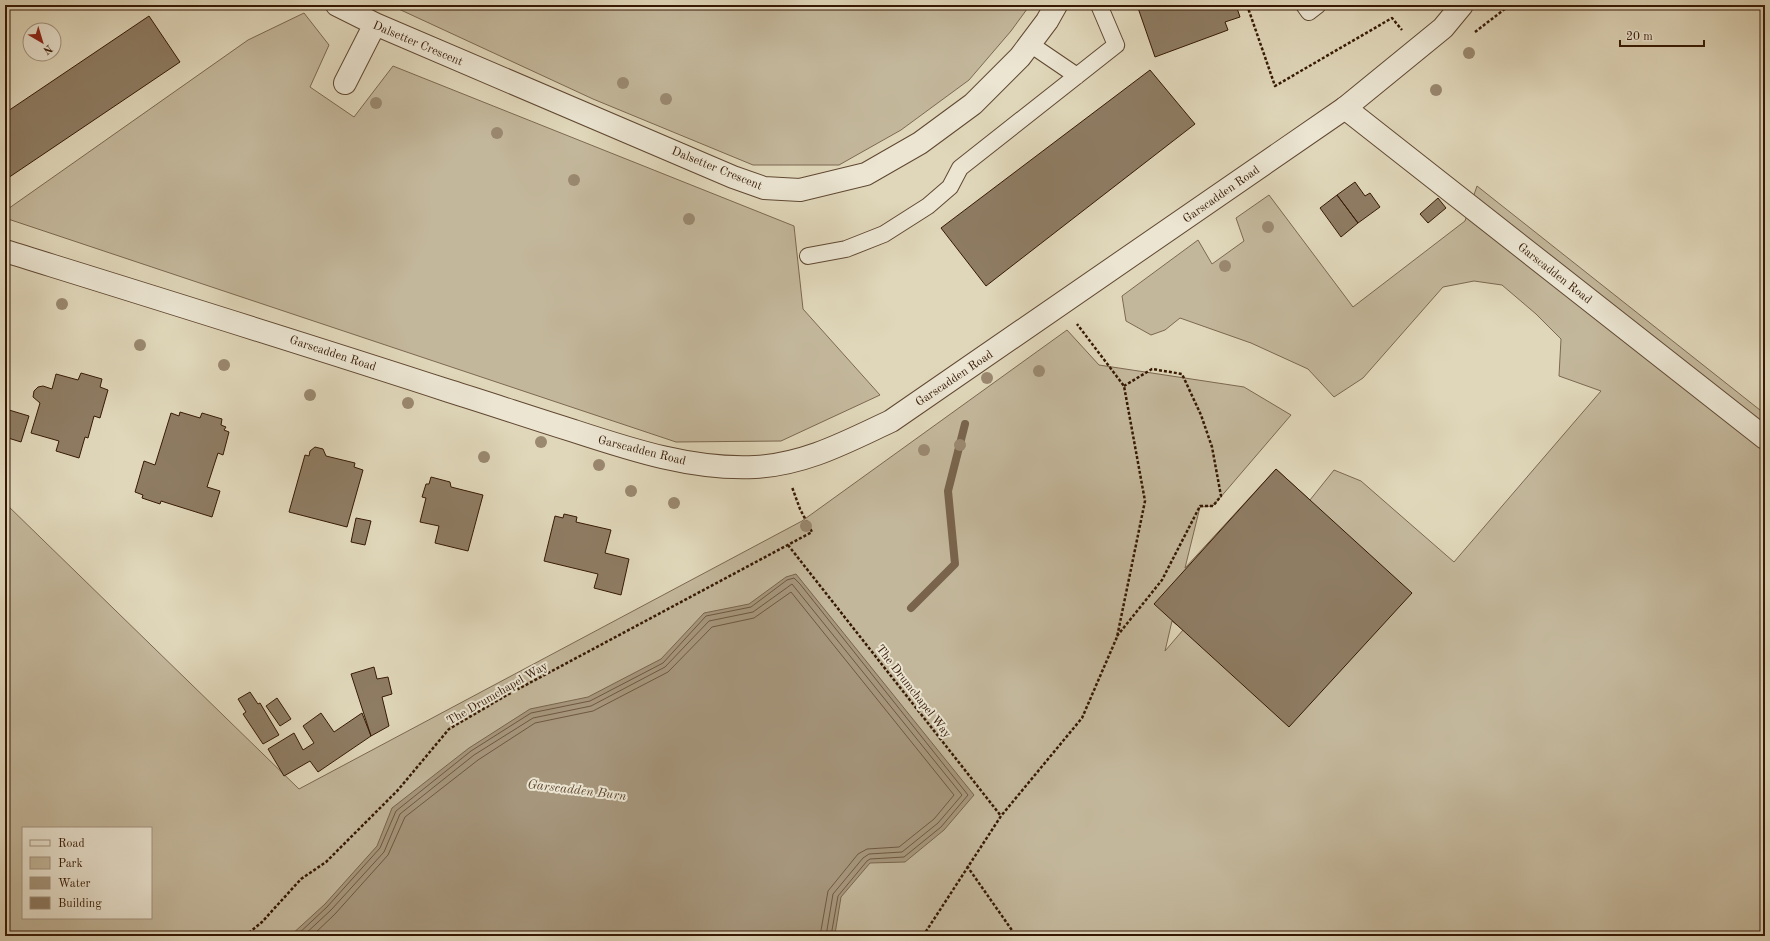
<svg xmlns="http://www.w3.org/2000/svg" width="1770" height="941" font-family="'Old Standard TT',serif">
<rect width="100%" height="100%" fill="#e0d7ba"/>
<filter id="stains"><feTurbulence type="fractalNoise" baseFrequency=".005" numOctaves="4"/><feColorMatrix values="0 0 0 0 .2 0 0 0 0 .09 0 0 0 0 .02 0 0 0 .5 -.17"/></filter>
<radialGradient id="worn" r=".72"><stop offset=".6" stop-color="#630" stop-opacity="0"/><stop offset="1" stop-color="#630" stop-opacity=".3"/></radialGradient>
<path fill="#c3b79b" stroke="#7c6850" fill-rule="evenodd" d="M390,5H1030L1011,31L969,80L901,130L839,165H753L593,99Z
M304,13L329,45L310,87L354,117L393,66L794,226L803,309L880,395L781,441L676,442L5,218V211L248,40Z
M1477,186L1765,414V936H5V503L299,789L802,521L1067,330L1099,365L1244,387L1291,415L1213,506L1200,507L1185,568L1276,469L1310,500L1334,470L1361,481L1454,562L1601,391L1559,376L1561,339L1536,314L1502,285L1474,281L1443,287L1363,378L1334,397L1308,369L1251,343L1180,318L1165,330L1151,335L1126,321L1122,296L1198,240L1212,264L1244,241L1236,218L1269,195L1353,307L1465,221ZM1172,621L1183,630L1165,651ZM23,828H151V918H23Z"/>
<path fill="#a6967c" stroke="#79644c" d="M796,574L974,795L944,830L905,862L870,863L841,897L835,934L806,936H290L325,904L377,846L392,808L469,748L530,709L588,697L661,659L704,613L749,604L786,577Z"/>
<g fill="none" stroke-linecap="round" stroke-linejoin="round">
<path stroke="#6e5840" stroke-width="1" d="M296,936L327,907L380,848L396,811L471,751L531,713L590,701L663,663L706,616L751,607L787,580L794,578L800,584L968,795L941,827L904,857L870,859L867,861L838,896L831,936
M303,936L331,910L384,852L400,814L474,755L533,718L591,706L665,667L709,621L753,612L792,584L962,795L938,823L902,852L869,854L863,858L833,894L826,936
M312,936L335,914L388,855L405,817L478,760L535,723L593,711L668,672L712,627L754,618L791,592L954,795L934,819L899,847L867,849L858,854L828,891L820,936"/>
<path stroke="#79644c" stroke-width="8" d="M911,608L955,564L948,491L965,424"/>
</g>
<path fill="#8e7c63" stroke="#361904" d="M1137,5H1236L1240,17L1225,22L1228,30L1155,57Z
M149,16L180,62L5,180V113Z
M1150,70L1195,124L986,286L941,228Z
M1355,182L1365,196L1370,193L1380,207L1358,223L1337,195Z
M1337,195L1358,223L1341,237L1320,208Z
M1438,198L1446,208L1428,223L1420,214Z
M81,373L102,379L100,387L108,390L100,418L94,416L88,438L85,437L79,458L56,451L59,441L31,433L40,403L33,397L34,391L38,387L43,386L52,389L56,374L78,380Z
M9,410L29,416L21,442L5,437V426Z
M180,412L200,418L202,413L222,419L221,425L226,427L224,430L229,432L223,455L218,453L207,487L220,491L212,517L161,501L160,504L142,498L143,495L135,492L144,461L155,465L171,413L179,416Z
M315,447L323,449L326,456L355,463L354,467L363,470L347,527L289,512L305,455L309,456L310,451Z
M1276,469L1412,593L1289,727L1154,604Z
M431,477L450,482L451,487L483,495L468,551L435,543L439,526L420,522L426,498L422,497L426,484H429Z
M564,514L577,517L576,522L611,530L605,553L629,559L621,595L594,588L598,574L544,561L555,516L563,518Z
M356,518L371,521L365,545L351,542Z
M374,667L377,679L388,677L392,694L382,697L389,726L371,736L351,674Z
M250,692L258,704L260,703L279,735L263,744L243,714L246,712L238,699Z
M277,698L291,719L280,726L266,706Z
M321,713L334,732L362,713L371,736L318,772L310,761L284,776L268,749L294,733L303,750L314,743L303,726Z"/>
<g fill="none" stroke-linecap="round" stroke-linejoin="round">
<defs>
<path id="service" d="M1304,5L1309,12L1318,5
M1030,44L1077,76
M808,256L846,249L884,234L928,206L950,187L960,168L1116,45L1099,5"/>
<path id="minor" d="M337,5L375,24L733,177L764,188L800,190L866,174L920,143L973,104L1020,57L1047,21L1056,5
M345,83L375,24
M1345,108L1765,438"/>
<path id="tertiary" d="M5,251C153,297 302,343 449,391C491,404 532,418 574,431C632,450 693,470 755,467C806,464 846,442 891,421L1345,108L1443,28L1462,5"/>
</defs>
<use href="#service" stroke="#604832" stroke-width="18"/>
<use href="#minor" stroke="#604832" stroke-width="24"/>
<use href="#tertiary" stroke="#604832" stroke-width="24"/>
<path stroke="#361904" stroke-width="2.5" stroke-dasharray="3 2" stroke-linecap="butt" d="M1247,5L1275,86L1392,18L1402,30
M1475,32L1510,5
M788,545L1001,816
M1117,636L1162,580L1200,506H1213L1221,496L1212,447L1201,415L1182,374L1152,369L1124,386
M967,866L1016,936
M245,936L262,922L301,879L326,862L398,790L449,729L507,695L812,532L800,509L792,487
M923,936L1001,816L1082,718L1117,637L1145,501L1124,386L1077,324"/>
<use href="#service" stroke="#ebe5d2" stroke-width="16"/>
<use href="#minor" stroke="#ebe5d2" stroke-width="22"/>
<use href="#tertiary" stroke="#ebe5d2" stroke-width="22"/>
</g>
<g fill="#9a886f">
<circle cx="1469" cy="53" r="6"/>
<circle cx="623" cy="83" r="6"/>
<circle cx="1436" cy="90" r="6"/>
<circle cx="666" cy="99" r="6"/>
<circle cx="376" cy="103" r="6"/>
<circle cx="497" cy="133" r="6"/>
<circle cx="574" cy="180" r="6"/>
<circle cx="689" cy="219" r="6"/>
<circle cx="1268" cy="227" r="6"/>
<circle cx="1225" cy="266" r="6"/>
<circle cx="62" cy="304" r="6"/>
<circle cx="140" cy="345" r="6"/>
<circle cx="224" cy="365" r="6"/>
<circle cx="1039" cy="371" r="6"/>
<circle cx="987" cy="378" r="6"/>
<circle cx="310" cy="395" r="6"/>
<circle cx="408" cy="403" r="6"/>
<circle cx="541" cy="442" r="6"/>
<circle cx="960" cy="445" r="6"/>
<circle cx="924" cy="450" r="6"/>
<circle cx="484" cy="457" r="6"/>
<circle cx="599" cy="465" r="6"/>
<circle cx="631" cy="491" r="6"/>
<circle cx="674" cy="503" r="6"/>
<circle cx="806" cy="526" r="6"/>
</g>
<g text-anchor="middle" stroke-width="4" stroke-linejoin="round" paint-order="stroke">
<g font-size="12" fill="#361904" stroke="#ebe5d2">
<text transform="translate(418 43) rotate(23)" y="4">Dalsetter Crescent</text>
<text transform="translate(717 168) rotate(22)" y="4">Dalsetter Crescent</text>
<text transform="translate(1221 194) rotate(-35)" y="4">Garscadden Road</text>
<text transform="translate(1555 273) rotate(38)" y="4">Garscadden Road</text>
<text transform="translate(333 353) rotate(18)" y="4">Garscadden Road</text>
<text transform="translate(954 378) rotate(-34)" y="4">Garscadden Road</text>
<text transform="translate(642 450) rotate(14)" y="4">Garscadden Road</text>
<text transform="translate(914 691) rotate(52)" y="4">The Drumchapel Way</text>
<text transform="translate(497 693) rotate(-30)" y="4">The Drumchapel Way</text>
</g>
<g font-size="13" font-style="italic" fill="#5d452e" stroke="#ebe5d2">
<text transform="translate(577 789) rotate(7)" y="5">Garscadden Burn</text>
</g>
</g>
<rect width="1770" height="941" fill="none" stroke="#e0d7ba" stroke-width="20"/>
<rect x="6" y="6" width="1758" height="929" fill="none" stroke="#361904" stroke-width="2"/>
<rect x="10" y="10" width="1750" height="921" fill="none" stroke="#361904"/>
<rect x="22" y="827" width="130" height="92" fill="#ebe5d2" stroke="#a39380"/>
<rect x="30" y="840" width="20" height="6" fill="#ebe5d2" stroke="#a39380"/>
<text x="58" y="847" font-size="12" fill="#361904">Road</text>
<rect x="30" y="857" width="20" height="12" fill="#c3b79b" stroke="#a39380"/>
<text x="58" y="867" font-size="12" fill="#361904">Park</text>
<rect x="30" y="877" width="20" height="12" fill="#a6967c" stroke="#a39380"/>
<text x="58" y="887" font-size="12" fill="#361904">Water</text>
<rect x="30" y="897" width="20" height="12" fill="#8e7c63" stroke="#a39380"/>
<text x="58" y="907" font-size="12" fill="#361904">Building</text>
<g transform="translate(42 42) rotate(142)"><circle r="19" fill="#ebe5d2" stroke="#a39380"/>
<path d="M0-3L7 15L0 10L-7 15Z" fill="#8f2418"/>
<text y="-6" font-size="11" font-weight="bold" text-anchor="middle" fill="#361904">N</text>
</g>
<path d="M1620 40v6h84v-6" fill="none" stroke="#361904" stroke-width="2"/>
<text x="1626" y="40" font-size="12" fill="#361904" stroke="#ebe5d2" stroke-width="3" paint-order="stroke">20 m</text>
<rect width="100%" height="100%" filter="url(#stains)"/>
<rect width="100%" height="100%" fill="url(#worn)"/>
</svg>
